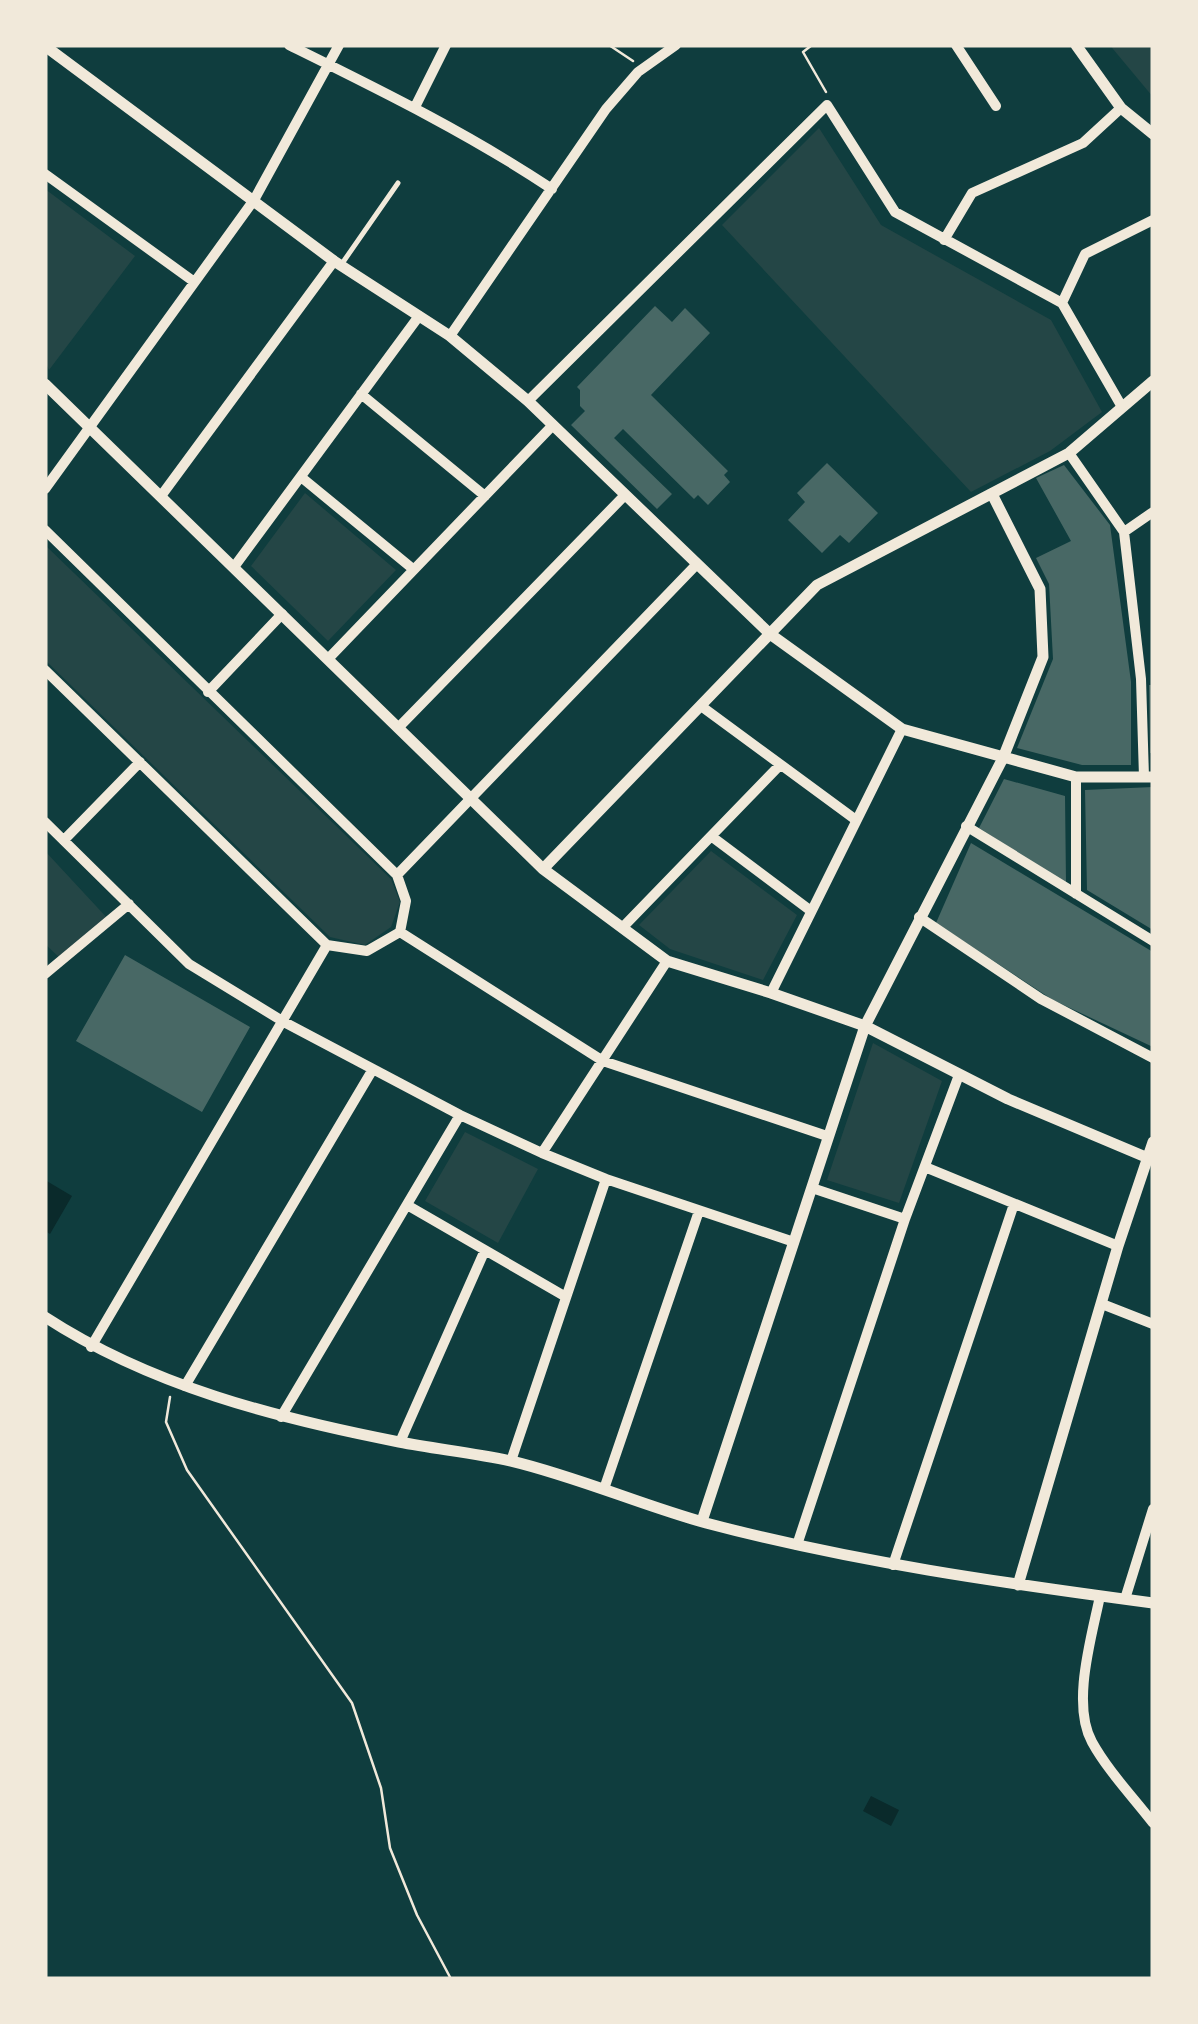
<svg xmlns="http://www.w3.org/2000/svg" width="1198" height="2024" font-family="'Roboto Serif',serif">
<rect width="100%" height="100%" fill="#0f3d3e"/>
<path fill="#244646" d="M1110,45H1153V97L1113,49Z
M819,128L881,225L1051,320L1102,412L1050,451L971,492L722,225Z
M45,189L135,256L49,370L45,361Z
M305,493L396,570L328,641L251,566Z
M45,545L391,879L400,902L391,927L365,945L330,937L45,660Z
M45,851L109,920L62,960L45,944Z
M711,851L797,915L763,980L670,949L639,925Z
M873,1043L942,1081L899,1203L827,1180Z
M465,1132L538,1169L498,1243L425,1201Z"/>
<path fill="#0a2a2b" d="M45,1180L72,1196L50,1234L45,1231Z
M871,1796L899,1810L891,1826L863,1811Z"/>
<path fill="#486865" d="M655,306L672,322L685,308L710,333L651,395L728,471L724,475L730,482L708,505L698,495L694,499L623,429L614,438L672,494L657,509L571,425L585,411L580,406V390L577,387Z
M827,463L878,513L849,543L840,535L822,553L788,520L805,502L797,493Z
M1064,465L1110,525L1131,682V765H1082L1017,748L1053,659L1049,584L1036,558L1071,541L1036,478Z
M1149,685H1153V753H1150Z
M1004,779L1065,796L1066,883L979,828Z
M1153,787V930L1087,890L1085,790Z
M971,843L1153,952V1047L1053,1000L936,923Z
M125,955L250,1027L202,1112L76,1041Z"/>
<g fill="none" stroke-linecap="round" stroke-linejoin="round">
<path stroke="#f1e9da" stroke-width="2.5" d="M609,45L633,61
M812,45L803,52L826,92
M170,1397L166,1422L187,1470L352,1703L381,1788L390,1848L417,1915L451,1979"/>
<path stroke="#f1e9da" stroke-width="5" d="M341,265L398,183"/>
<path stroke="#f1e9da" stroke-width="10" d="M289,45C380,90 468,133 552,189
M956,45L996,106
M415,107L446,45
M45,174L193,281
M944,240L972,193L1083,143L1121,108
M1062,303L1085,254L1153,220
M450,336L606,109L638,72L676,45
M361,394L485,496
M528,401L827,105L895,212L1062,303L1122,407
M1069,453L1124,532L1141,679L1144,777
M301,477L413,569
M45,489L254,200L339,45
M161,496L334,261
M45,530L397,875L406,901L400,932L367,951L327,945L45,670
M1124,532L1153,512
M234,567L419,316
M328,659L553,425
M208,692L282,614
M701,706L856,820
M399,727L625,495
M45,822L189,964L284,1022L460,1115L542,1153L606,1179L794,1242
M966,826L1153,941
M711,836L811,911
M64,840L140,762
M397,875L696,565
M1076,894V777
M919,917L1041,999L1153,1058
M623,927L779,766
M400,932L603,1061L827,1136
M45,974L129,904
M771,993L902,729
M542,1153L667,961
M925,1167L1118,1246
M812,1188L905,1219
M407,1205L566,1297
M1102,1304L1153,1324
M91,1347L327,945
M185,1386L373,1069
M281,1417L460,1115
M400,1442L485,1250
M511,1461L606,1179
M604,1489L699,1211
M797,1545L905,1219L959,1075
M893,1565L1014,1204
M1100,1596C1092,1636 1071,1704 1092,1742C1108,1771 1133,1797 1153,1823
M1125,1599L1153,1509"/>
<path stroke="#f1e9da" stroke-width="11" d="M1076,45L1121,108L1153,134
M45,46L334,261L450,336L528,401L770,634L902,729L1076,777H1153
M45,384L543,869L667,961L771,993L865,1026L1008,1099L1148,1158
M543,869L817,585L1069,453L1153,381
M45,1317C151,1386 276,1418 399,1442C436,1449 474,1453 511,1461C578,1477 641,1505 706,1523C853,1562 1003,1583 1153,1603
M702,1521L865,1026L1003,758L1043,657L1040,589L992,494
M1018,1585L1118,1246L1153,1142"/>
</g>
<rect width="1198" height="2024" fill="none" stroke="#f1e9da" stroke-width="95"/>
</svg>
